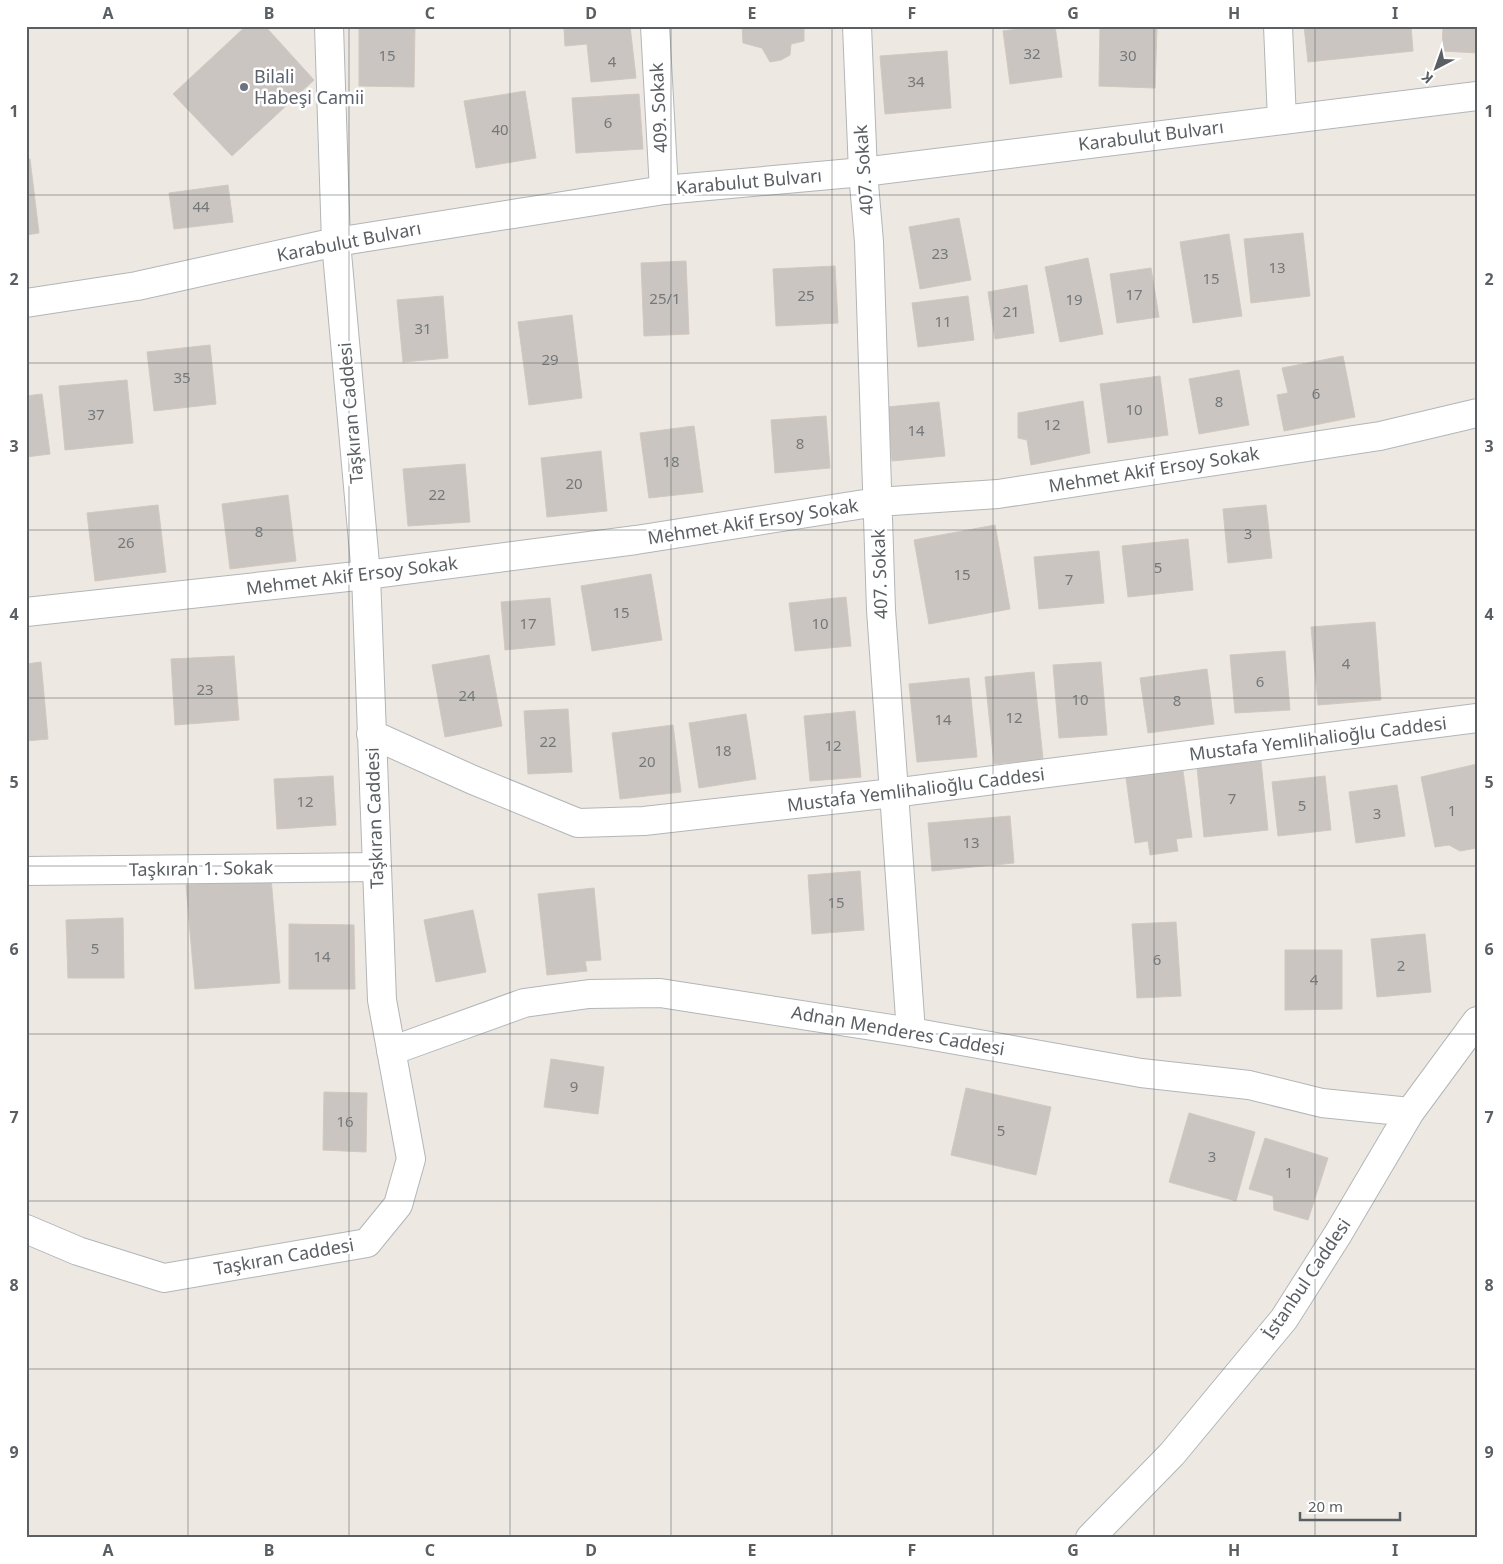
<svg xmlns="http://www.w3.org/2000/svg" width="1503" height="1564" font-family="'Noto Sans',sans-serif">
<rect width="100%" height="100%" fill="#ede8e1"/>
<path fill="#cac5c0" stroke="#d2c8bf" d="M246,26H265L314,80L232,156L173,94Z
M359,26H415L414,87L359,86Z
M591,26H630L636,78L591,82L587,44L565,46L564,29Z
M742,26H804V41L791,44L790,55L781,60L770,62L762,48L743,43Z
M1042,26H1055L1062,77L1010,84L1003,31Z
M1100,26H1157L1155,88L1099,86Z
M1304,26H1411L1413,51L1308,62Z
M1443,26H1477V53L1442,51Z
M947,51L951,108L885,114L880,56Z
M525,91L536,158L476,168L464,101Z
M639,94L643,149L576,153L572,98Z
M26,159H30L39,233L26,235Z
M228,185L233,222L174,229L169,193Z
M959,218L971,280L920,289L909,227Z
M1303,233L1310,296L1251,303L1244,239Z
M1229,234L1242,316L1193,323L1180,242Z
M1088,258L1103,334L1060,342L1045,267Z
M686,261L689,334L644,336L641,263Z
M835,266L838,323L776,326L773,269Z
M1151,268L1159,317L1117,323L1110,274Z
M1027,285L1034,333L995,339L988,292Z
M443,296L448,358L403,362L397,300Z
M968,296L974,340L918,347L912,303Z
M572,315L582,398L529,405L518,322Z
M210,345L216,404L154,411L147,352Z
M1343,356L1355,417L1284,431L1277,395L1288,393L1282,368Z
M1239,370L1249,425L1199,434L1189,379Z
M1160,376L1168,435L1108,443L1100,384Z
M127,380L133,443L65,450L59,386Z
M42,394L50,454L26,457V396Z
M1083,401L1090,453L1031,465L1027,440L1018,438V413Z
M939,402L945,456L892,461L887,407Z
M826,416L830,468L775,473L771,420Z
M694,426L703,492L649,498L640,433Z
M601,451L607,511L547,517L541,458Z
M465,464L470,522L408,526L403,469Z
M288,495L296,561L230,569L222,504Z
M158,505L166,572L95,581L87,513Z
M1266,505L1272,558L1228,563L1223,509Z
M995,525L1010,609L929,624L914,540Z
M1188,539L1193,590L1128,597L1122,546Z
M1099,551L1104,603L1039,609L1034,557Z
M651,574L662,640L592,651L581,586Z
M846,597L851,646L795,651L789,603Z
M550,598L555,645L505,650L501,602Z
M1375,622L1381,700L1318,705L1311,627Z
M1285,651L1290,710L1235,713L1230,655Z
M489,655L502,726L445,737L432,665Z
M234,656L239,720L175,725L171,659Z
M41,662L48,739L26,741V664Z
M1101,662L1107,735L1059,738L1053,665Z
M1207,669L1214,724L1148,733L1140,678Z
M1034,672L1043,759L994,764L985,677Z
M969,678L977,757L917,762L909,684Z
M568,709L572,772L528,774L524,711Z
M855,711L861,777L810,781L804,716Z
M746,714L756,779L699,788L689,723Z
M673,725L681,792L620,799L612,733Z
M1261,761L1268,830L1204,837L1197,767Z
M1477,764V848L1460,851L1449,845L1435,847L1421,777Z
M1183,771L1192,837L1176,839L1178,851L1150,855L1148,841L1135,843L1126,778Z
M333,776L336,825L277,829L274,779Z
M1325,776L1331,830L1278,836L1272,782Z
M1397,785L1405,836L1356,843L1349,792Z
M1010,816L1014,863L932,871L928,823Z
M860,871L864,930L812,934L808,875Z
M271,878L280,983L195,989L186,885Z
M594,888L601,960L585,961L587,971L547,975L538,894Z
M473,910L486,972L436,982L424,920Z
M123,918L124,978H68L66,920Z
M1176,922L1181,996L1137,998L1132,924Z
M289,924L354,925L355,989H289Z
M1425,934L1431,992L1377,997L1371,939Z
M1285,950H1342V1009L1285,1010Z
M551,1059L604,1067L598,1114L544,1107Z
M966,1088L1051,1107L1036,1175L951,1155Z
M324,1092L367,1093L366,1152L323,1150Z
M1189,1113L1255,1132L1236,1201L1169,1182Z
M1265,1138L1328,1158L1308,1220L1274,1210L1273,1196L1249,1189Z"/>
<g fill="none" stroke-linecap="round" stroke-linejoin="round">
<defs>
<path id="minor" d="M655,26L664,190
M857,26L863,172L869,242L881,610L911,1032
M1278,26L1282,120
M26,612L366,575L636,540L877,502L998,494L1380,436L1477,413
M26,871L377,867"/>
<path id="tertiary" d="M26,303L137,286L336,242L664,190L863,172L1477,96
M371,734L473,780L578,823L644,821L893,793L1477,718
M391,1051L524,1003L589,994L660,993L911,1032L1141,1073L1249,1085L1322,1103L1410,1112
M26,1229L78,1251L164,1278L367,1243L398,1205L411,1159L382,1000L366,575L336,242L329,26
M1090,1538L1172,1454L1284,1319L1338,1234L1410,1112L1477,1021"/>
</defs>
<use href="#minor" stroke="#b2b6b9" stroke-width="30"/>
<use href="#tertiary" stroke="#b2b6b9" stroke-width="30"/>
<use href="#minor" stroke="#fff" stroke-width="28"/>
<use href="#tertiary" stroke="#fff" stroke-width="28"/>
</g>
<path fill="none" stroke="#595f63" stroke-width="1" stroke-opacity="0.55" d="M188,26V1538M349,26V1538M510,26V1538M671,26V1538M832,26V1538M993,26V1538M1154,26V1538M1315,26V1538M26,195H1477M26,363H1477M26,530H1477M26,698H1477M26,866H1477M26,1034H1477M26,1201H1477M26,1369H1477"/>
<circle fill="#6b7280" stroke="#fff" stroke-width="2" cx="244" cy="87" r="5"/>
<g text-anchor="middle" stroke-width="5" stroke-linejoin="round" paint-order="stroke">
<g font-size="15" fill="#75787a">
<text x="1032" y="59">32</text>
<text x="387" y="61">15</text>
<text x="1128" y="61">30</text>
<text x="612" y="67">4</text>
<text x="916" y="87">34</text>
<text x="608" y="128">6</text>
<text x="500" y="135">40</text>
<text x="201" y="212">44</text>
<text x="940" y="259">23</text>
<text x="1277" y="273">13</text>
<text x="1211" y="284">15</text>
<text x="1134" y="300">17</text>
<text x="806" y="301">25</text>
<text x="665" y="304">25/1</text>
<text x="1074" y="305">19</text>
<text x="1011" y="317">21</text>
<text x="943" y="327">11</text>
<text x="423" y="334">31</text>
<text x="550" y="365">29</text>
<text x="182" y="383">35</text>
<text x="1316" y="399">6</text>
<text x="1219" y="407">8</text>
<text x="1134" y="415">10</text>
<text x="96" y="420">37</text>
<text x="1052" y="430">12</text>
<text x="916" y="436">14</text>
<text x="800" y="449">8</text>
<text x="671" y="467">18</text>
<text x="574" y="489">20</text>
<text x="437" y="500">22</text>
<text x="259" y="537">8</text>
<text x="1248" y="539">3</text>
<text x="126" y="548">26</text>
<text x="1158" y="573">5</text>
<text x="962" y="580">15</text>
<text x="1069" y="585">7</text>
<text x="621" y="618">15</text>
<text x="528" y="629">17</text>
<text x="820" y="629">10</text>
<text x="1346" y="669">4</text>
<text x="1260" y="687">6</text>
<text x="205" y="695">23</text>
<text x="467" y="701">24</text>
<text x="1080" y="705">10</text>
<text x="1177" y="706">8</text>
<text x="1014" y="723">12</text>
<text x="943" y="725">14</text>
<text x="548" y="747">22</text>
<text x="833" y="751">12</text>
<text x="723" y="756">18</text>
<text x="647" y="767">20</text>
<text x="1232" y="804">7</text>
<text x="305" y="807">12</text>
<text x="1302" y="811">5</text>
<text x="1452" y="816">1</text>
<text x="1377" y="819">3</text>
<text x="971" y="848">13</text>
<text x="836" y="908">15</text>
<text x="95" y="954">5</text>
<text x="322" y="962">14</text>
<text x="1157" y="965">6</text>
<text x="1401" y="971">2</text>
<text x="1314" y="985">4</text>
<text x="574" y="1092">9</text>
<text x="345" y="1127">16</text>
<text x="1001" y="1136">5</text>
<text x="1212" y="1162">3</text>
<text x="1289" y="1178">1</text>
</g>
<g font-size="18" fill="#5b616d" stroke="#fff" text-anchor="start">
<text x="254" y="83">Bilali<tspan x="254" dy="21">Habeşi Camii</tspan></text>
</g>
<g font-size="18" fill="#595f63" stroke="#fff">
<text transform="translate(659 108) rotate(-93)" y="6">409. Sokak</text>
<text transform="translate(1151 136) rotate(-7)" y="6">Karabulut Bulvarı</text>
<text transform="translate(864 170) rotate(-94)" y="6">407. Sokak</text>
<text transform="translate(749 182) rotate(-5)" y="6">Karabulut Bulvarı</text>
<text transform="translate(349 242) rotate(-11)" y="6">Karabulut Bulvarı</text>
<text transform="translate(351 413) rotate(-95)" y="6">Taşkıran Caddesi</text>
<text transform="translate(1154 470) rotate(-9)" y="6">Mehmet Akif Ersoy Sokak</text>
<text transform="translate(753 522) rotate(-9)" y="6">Mehmet Akif Ersoy Sokak</text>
<text transform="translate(880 574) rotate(-92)" y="6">407. Sokak</text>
<text transform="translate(352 576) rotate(-7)" y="6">Mehmet Akif Ersoy Sokak</text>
<text transform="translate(1318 739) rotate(-7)" y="6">Mustafa Yemlihalioğlu Caddesi</text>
<text transform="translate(916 790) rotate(-7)" y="6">Mustafa Yemlihalioğlu Caddesi</text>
<text transform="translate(375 818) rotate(-92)" y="6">Taşkıran Caddesi</text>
<text transform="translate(201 869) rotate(-1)" y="6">Taşkıran 1. Sokak</text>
<text transform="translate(898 1031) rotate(10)" y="6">Adnan Menderes Caddesi</text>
<text transform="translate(284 1257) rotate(-10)" y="6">Taşkıran Caddesi</text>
<text transform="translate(1307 1279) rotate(-56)" y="6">İstanbul Caddesi</text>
</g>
</g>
<rect width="1503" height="1564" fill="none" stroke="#ffffff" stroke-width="55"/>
<g transform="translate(1436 68) rotate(221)" stroke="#ffffff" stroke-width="4" paint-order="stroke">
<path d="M0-4L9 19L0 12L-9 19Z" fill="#595f63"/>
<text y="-8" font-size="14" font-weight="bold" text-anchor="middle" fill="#595f63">K</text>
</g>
<path d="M1300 1512v8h100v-8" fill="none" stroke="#595f63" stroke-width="2.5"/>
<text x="1308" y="1512" font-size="15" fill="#595f63" stroke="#ffffff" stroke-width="4" paint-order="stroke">20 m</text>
<rect x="28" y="28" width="1448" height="1508" fill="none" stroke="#595f63" stroke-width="2"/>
<g font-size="16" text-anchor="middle" font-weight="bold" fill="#595f63">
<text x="108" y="19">A</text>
<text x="269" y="19">B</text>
<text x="430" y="19">C</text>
<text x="591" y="19">D</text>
<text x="752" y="19">E</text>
<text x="912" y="19">F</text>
<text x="1073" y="19">G</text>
<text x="1234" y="19">H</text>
<text x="1395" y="19">I</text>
<text x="14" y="117">1</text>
<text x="1489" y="117">1</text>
<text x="14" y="285">2</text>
<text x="1489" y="285">2</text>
<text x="14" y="452">3</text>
<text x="1489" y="452">3</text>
<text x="14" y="620">4</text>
<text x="1489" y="620">4</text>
<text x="14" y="788">5</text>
<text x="1489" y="788">5</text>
<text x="14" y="955">6</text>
<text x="1489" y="955">6</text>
<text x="14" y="1123">7</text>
<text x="1489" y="1123">7</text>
<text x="14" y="1291">8</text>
<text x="1489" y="1291">8</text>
<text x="14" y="1458">9</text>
<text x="1489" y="1458">9</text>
<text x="108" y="1556">A</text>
<text x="269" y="1556">B</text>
<text x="430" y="1556">C</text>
<text x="591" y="1556">D</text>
<text x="752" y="1556">E</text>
<text x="912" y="1556">F</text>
<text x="1073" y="1556">G</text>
<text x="1234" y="1556">H</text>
<text x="1395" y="1556">I</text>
</g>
</svg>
